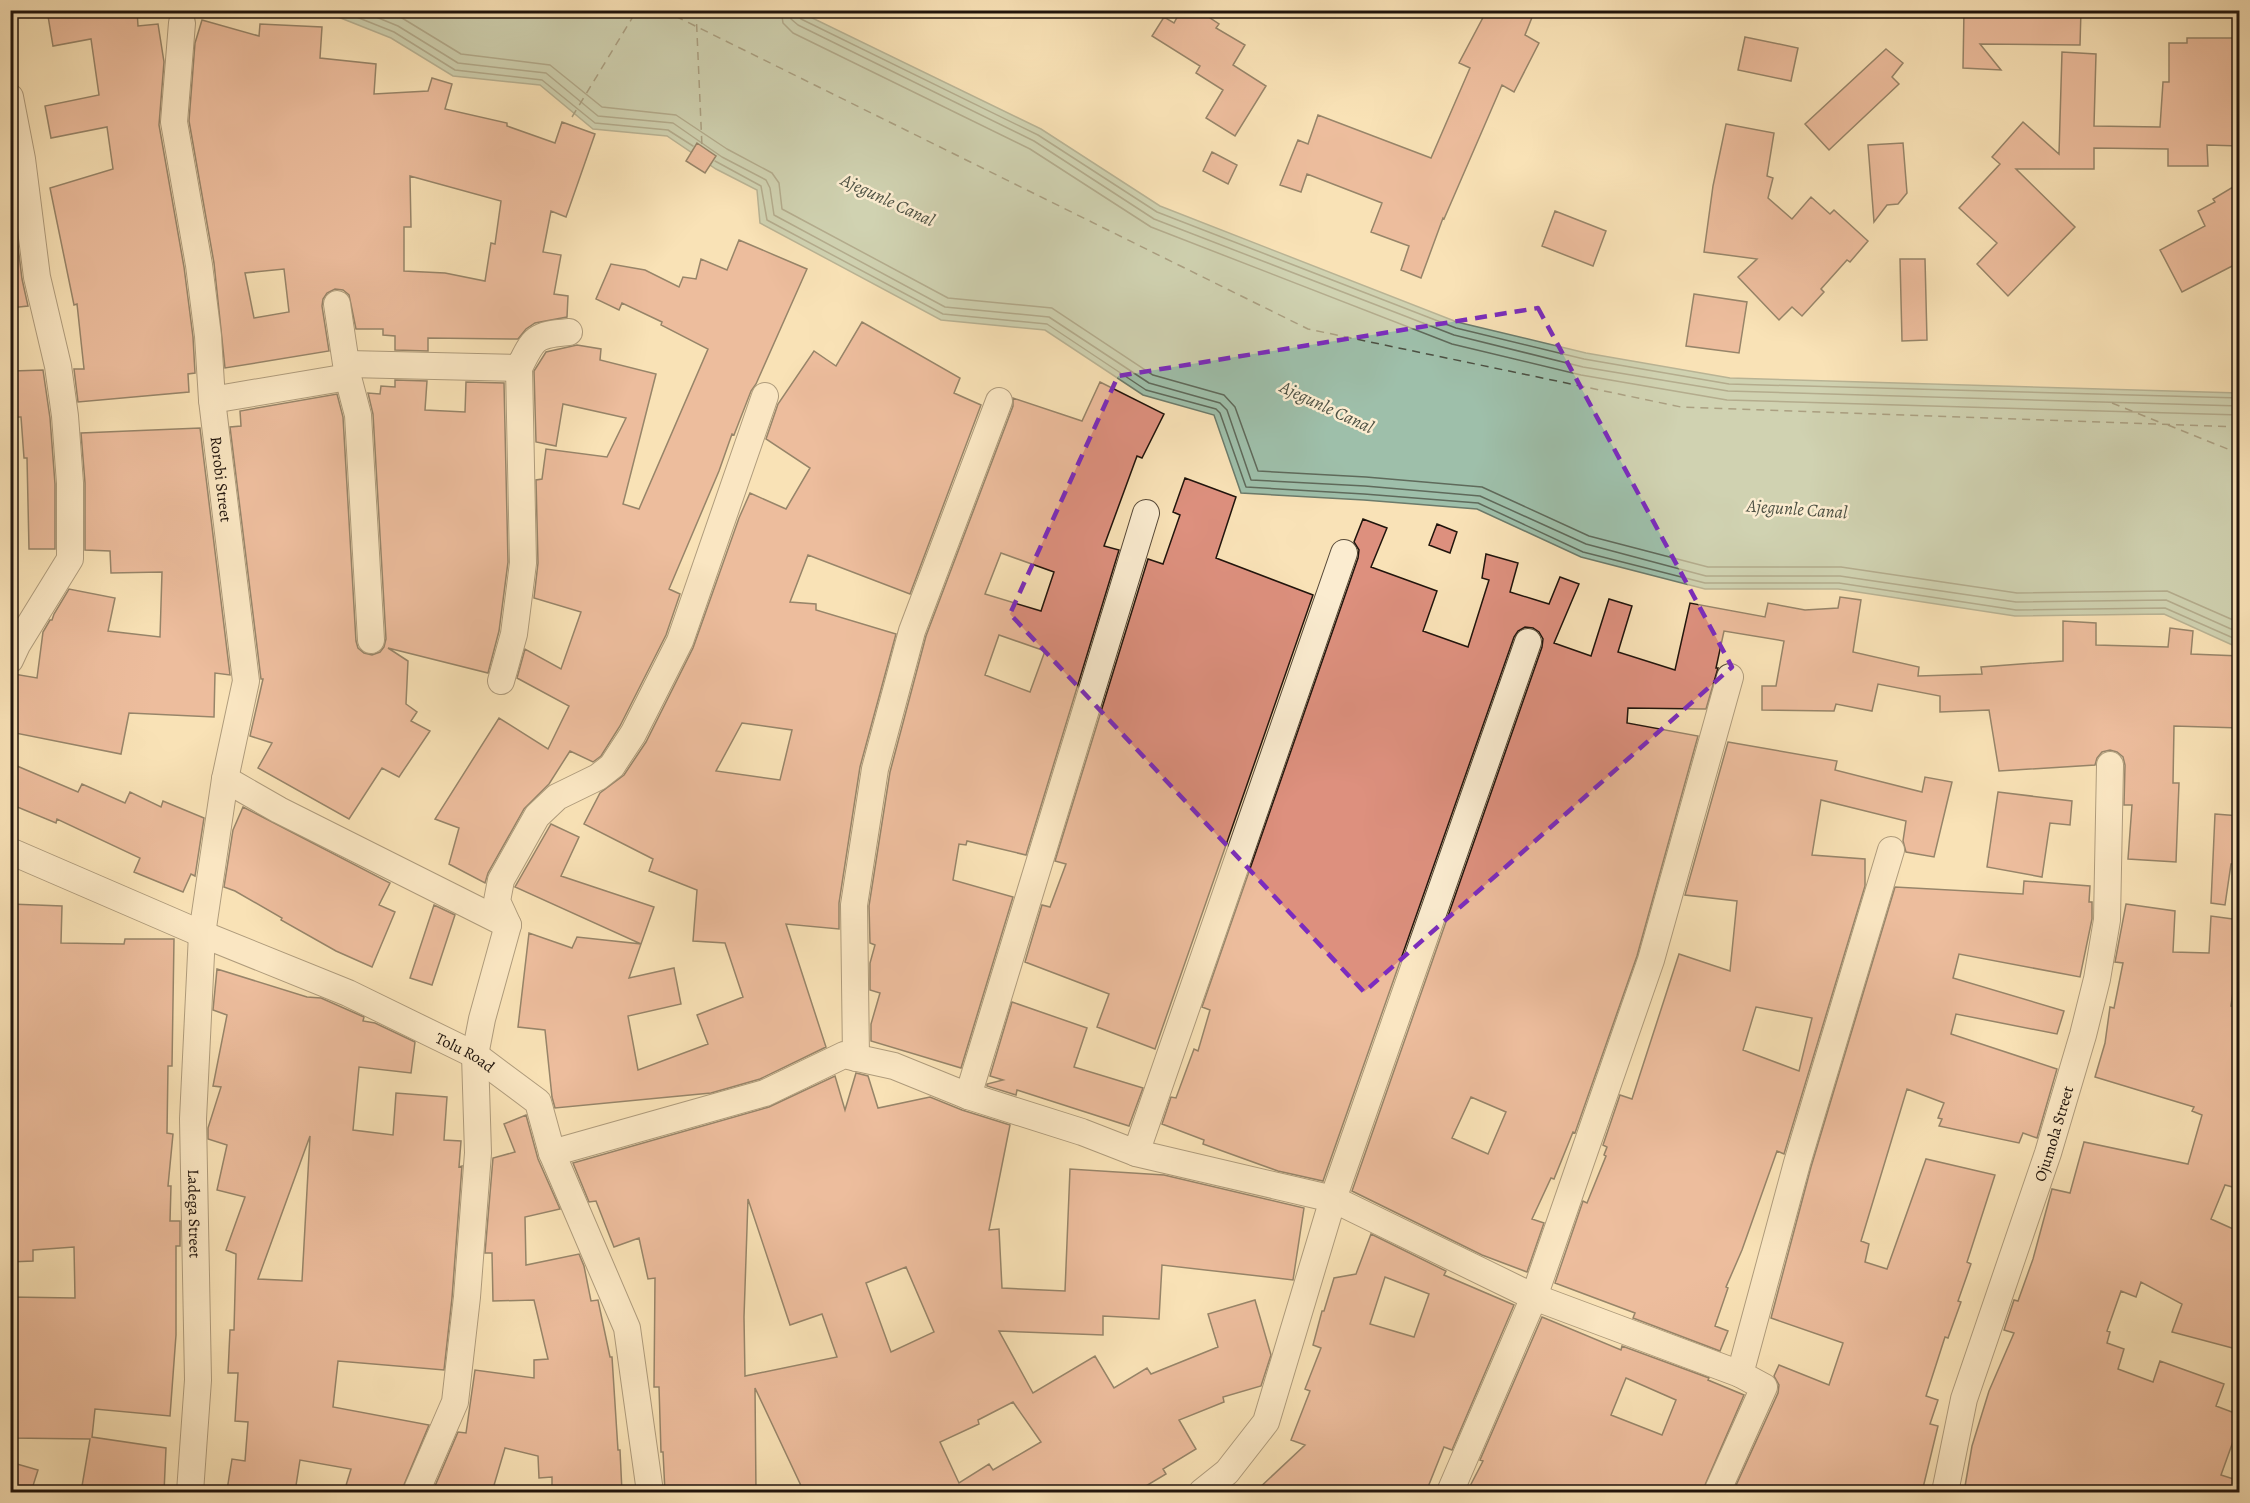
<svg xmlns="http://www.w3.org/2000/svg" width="2250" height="1503" font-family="Alegreya,serif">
<rect width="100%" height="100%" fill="#f9e2b7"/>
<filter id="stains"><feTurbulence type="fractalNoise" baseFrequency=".00333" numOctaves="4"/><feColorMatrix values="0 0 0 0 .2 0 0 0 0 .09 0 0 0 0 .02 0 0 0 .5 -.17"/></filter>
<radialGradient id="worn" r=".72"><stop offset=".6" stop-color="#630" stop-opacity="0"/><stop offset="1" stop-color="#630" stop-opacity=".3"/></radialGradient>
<path fill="#9ebfaa" stroke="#6c7b6b" stroke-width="1.5" d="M323,11H798L1041,129L1160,206L1457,322L1586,353L1730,378L2239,393V648L2164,614L2015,616L1838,589H1705L1581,557L1477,509L1364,500L1241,493L1214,415L1143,395L1045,330L941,320L760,223L757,190L716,169L667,136L593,129L540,85L453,76L391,38Z"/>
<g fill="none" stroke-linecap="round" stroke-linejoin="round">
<path stroke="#5f6a5b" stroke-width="1.5" d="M339,10L394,32L455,70L542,80L595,123L668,130L693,146
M359,10L398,26L458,63L546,73L598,116L673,123L722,157L766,180L770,188L774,215L945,307L1049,317L1149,383L1220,403L1227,410L1251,480L1365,486L1480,496L1586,544L1706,576H1840L2016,602L2166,600L2240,633
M384,10L402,18L461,54L550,65L602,107L676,115L727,149L772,173L779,183L782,209L948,298L1052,308L1153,375L1224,395L1235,407L1258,471L1366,477L1482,487L1589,536L1708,567H1841L2017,593L2167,591L2240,623
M781,10L783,23L793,33L1030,149L1151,227L1452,344L1581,375L1727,400L2240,415
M790,10L791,19L798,25L1034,141L1154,219L1454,335L1583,367L1728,391L2240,406
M797,10L798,15L801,19L1038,135L1157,212L1456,328L1584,359L1729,384L2240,398
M715,161L761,186L767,220L943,314L1047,324L1146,390L1216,409L1220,413L1246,487L1364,494L1478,503L1583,552L1705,583H1839L2016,610L2165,608L2240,641"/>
<path stroke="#4c5043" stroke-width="1.5" stroke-dasharray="8 6" stroke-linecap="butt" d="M663,10L1308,329L1681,407L2240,427
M696,10L702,147
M572,117L637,10
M2112,403L2164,424
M2168,425L2240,454"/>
</g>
<path fill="#dd907e" stroke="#20140c" stroke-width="1.5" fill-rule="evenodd" d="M47,10H137L138,26L158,24L164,62L159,125L184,267L193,337L195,373L188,374L189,392L78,402L74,369H84L77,304L74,305L50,188L113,169L107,127L51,138L45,106L99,95L91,39L53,46Z
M1181,10H1198L1219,24L1216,28L1245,45L1233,65L1266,86L1235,136L1206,118L1223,90L1196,73L1200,66L1152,36L1164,17L1174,23Z
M1487,10H1535L1525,35L1539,43L1514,92L1502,85L1444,219L1443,218L1421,278L1401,270L1409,246L1371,232L1382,203L1307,174L1301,192L1280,185L1298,140L1308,144L1318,115L1431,158L1470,68L1459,63Z
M1964,10H2081L2080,45L1980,44L2001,70L1963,68Z
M202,20L259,36L260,24L322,27L320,58L376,64L374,94L428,91L432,78L452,84L445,109L507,123V126L555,143L562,122L595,134L566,217L551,211L543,252L561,255L554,294L568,296L567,317L535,323L526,329L518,339L428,338V351L395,350V336L383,335V329H356L349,295L343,290L335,289L327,293L323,299L322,306L329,351L225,368L214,263L189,121L195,43ZM410,176L501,201L495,244L491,243L485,281L445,273L404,271V227H411ZM284,269L289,312L254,318L245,273Z
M1745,37L1798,48L1791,81L1738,70Z
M2187,38H2240L2239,146L2207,145L2208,166H2168V149L2094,148V169H2016L2075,227L2008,296L1977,264L1997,243L1959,208L2000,164L1992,157L2023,122L2059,154L2062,52L2096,54L2094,126L2160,127L2163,82H2169V43H2187Z
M1886,49L1903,63L1892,77L1899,84L1829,150L1805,124Z
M1726,124L1774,133L1767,176L1773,178L1768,198L1792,219L1811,197L1830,214L1834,210L1868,241L1850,262L1847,260L1821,289L1824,292L1802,316L1792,307L1779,320L1738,277L1757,259L1704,252L1713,186Z
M697,143L716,156L705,173L686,161Z
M1903,143L1907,193L1898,204L1887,205L1874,222L1868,145Z
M1212,152L1237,165L1228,184L1203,171Z
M2233,187L2240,197V262L2182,292L2160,250L2205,226L2198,211L2215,202L2213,199Z
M11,189L22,279L28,306L10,308Z
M1555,211L1606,231L1593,266L1542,246Z
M739,240L807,269L756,384L751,391L734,435L732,434L719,471L669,589L680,594L666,635L620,726L601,756L593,762L570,751L549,784L524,809L488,873L485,883L449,864L459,828L435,819L499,718L548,749L569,706L517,678L525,649L561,669L581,612L534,598L538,563L536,480L542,479L546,449L607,457L626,418L563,404L556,446L536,442L534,371L546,352L577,345L601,349L600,360L656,374L623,504L639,509L708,349L661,325L662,322L622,303L619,310L596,299L611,264L645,270L679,287L683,277L696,279L701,259L727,270Z
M1900,259H1925L1927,340L1902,341Z
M1694,294L1747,302L1739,353L1686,346Z
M862,322L960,378L954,393L981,405L910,594L808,555L790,602L816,604V610L896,634L860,767L839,903V929L786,924L826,1047L760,1079L711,1093L555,1108L552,1097L545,1030L518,1027L529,933L572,948L577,937L641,944L629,978L674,968L681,1004L628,1016L638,1070L708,1044L697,1015L743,997L725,943L693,941L697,890L649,871L653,859L584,824L600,793L624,775L646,742L693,648L739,518L750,493L786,509L810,468L766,439L778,404L814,351L836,366ZM742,723L792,730L780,780L716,771Z
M43,370L50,418L55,484V549H29L27,458H24L21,417H15L13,371Z
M395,380L427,381L425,410L465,412L466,382L504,383L508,562L499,631L488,673L388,648L408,661L406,704L417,712L411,721L430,731L399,777L382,768L349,819L258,768L272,743L250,736L263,679H261L230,427L241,426L240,411L337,394L343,417L356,641L358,648L364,653L372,655L380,652L384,647L386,639L373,414L368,393L380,394L381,386L395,387Z
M1100,382L1164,414L1142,458L1137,456L1104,546L1119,550L1026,855L967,841L966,845L959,844L953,880L1013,897L961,1068L871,1041V1024L880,993L870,990V963L875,945L870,943L869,906L890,772L926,636L1013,406V398L1082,421ZM1001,553L1054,572L1041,611L985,594ZM999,635L1045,651L1030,692L985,675Z
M200,428L230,675L215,673L214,717L129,713L121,754L10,732V690L14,674L37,678L43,632L50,620H52L54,614L69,589L115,598L108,631L160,637L162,572L111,573L110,551L85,550V483L81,433Z
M1185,478L1236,497L1216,558L1313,595L1155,1049L1097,1027L1109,994L1025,962L1042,905L1050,907L1066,864L1055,861L1148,559L1163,564L1180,515L1173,512Z
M1363,519L1387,528L1371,567L1437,591L1423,631L1468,647L1489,580L1482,578L1486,554L1518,563L1510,592L1549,604L1560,577L1579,584L1554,643L1591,656L1609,599L1632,606L1618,652L1675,670L1690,603L1765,617L1768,603L1805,610L1838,608L1840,597L1861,600L1853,652L1919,667L1918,676L1982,674L1981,667L2063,661V621L2096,623V645L2168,647L2170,628L2193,631L2191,654L2240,656V728L2174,726L2173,783H2179L2176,862L2128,859L2132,805H2124L2125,765L2123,757L2117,752L2110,750L2102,752L2097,758L2095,765L1999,771L1989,710L1940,712V696L1878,684L1872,711L1836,704L1834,711L1762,710V686H1776L1784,641L1724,631L1716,668H1718L1706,709L1628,708L1627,723L1698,736L1637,956L1575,1133L1573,1132L1554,1179L1551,1178L1532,1219L1544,1223L1527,1272L1482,1255L1352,1191L1542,647L1543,639L1539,632L1533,628L1525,627L1518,631L1514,637L1323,1181L1278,1171L1203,1144L1204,1140L1162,1124L1171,1097L1176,1098L1194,1049L1198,1051L1210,1010L1202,1007L1358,558L1359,550L1354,542ZM1471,1097L1506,1112L1488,1154L1452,1138Z
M1437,524L1457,532L1450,553L1429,545Z
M1728,742L1837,761L1835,770L1922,792L1925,777L1952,782L1934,857L1906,852L1903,841L1906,821L1821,800L1812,855L1865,859V886L1784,1154L1777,1151L1742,1250L1726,1287L1728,1288L1715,1326L1728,1331L1720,1351L1633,1318L1635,1313L1555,1283L1583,1201L1587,1203L1606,1156L1604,1155L1607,1147L1603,1145L1620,1095L1632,1099L1679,954L1730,971L1737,901L1685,895ZM1756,1007L1812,1018L1799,1071L1743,1050Z
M10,763L78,792L82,784L125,803L130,792L161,807L163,801L204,818L195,876L191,874L183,892L134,872L140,858L57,819L56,823L10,804Z
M1998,792L2072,801L2070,825L2050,823L2042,877L1987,867Z
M243,807L390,883L379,905L395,912L372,967L336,951L281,920L282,918L235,891L224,887L233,830Z
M2215,814L2240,816V863L2231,864L2225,905L2211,903Z
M551,824L579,837L561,876L654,907L641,944L515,887Z
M2024,881L2090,886L2089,902H2092V919L2080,977L1959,954L1953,978L2064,1011L2057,1034L1956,1014L1951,1034L2057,1069L2037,1138L2023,1133L2019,1143L1939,1126L1942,1119L1938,1118L1944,1103L1907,1089L1861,1241L1869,1244L1865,1262L1887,1269L1926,1159L1995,1175L1967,1262L1971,1264L1958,1301L1961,1302L1948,1338L1945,1337L1926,1396L1938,1400L1930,1424L1938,1426L1922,1492H1733L1778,1393L1779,1385L1774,1376L1779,1365L1829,1385L1843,1343L1771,1318L1811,1167L1895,887L2023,894Z
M10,904L62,906L61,943L124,944L125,939H174L172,1066H168L167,1133L173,1134L168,1186H171L170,1221H180V1246H176V1335L170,1416L95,1409L92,1437L166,1448L164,1492H81L90,1439L10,1438V1297L75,1298L74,1247L33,1250V1261L10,1262Z
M2126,904L2175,911L2173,952L2209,953L2211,916L2240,920V942L2231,1006L2240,1007V1189L2225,1185L2211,1219L2240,1232V1350L2172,1332L2182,1304L2141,1282L2136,1297L2121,1291L2107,1331L2110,1332L2107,1343L2124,1349L2118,1369L2153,1382L2160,1361L2224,1384L2216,1406L2240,1415V1422L2221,1475L2240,1481V1492H1964L1972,1446L1989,1391L2014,1333L2004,1330L2014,1300L2018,1301L2033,1259L2052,1189L2070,1193L2084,1142L2188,1164L2202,1115L2192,1111L2194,1107L2095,1077L2105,1043L2110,1007L2114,1008L2123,963L2115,962Z
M434,905L455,915L432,985L410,978Z
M217,969L307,997L321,998L364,1017L363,1021L375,1023L415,1042L411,1073L359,1067L353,1130L393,1135L396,1093L447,1097L444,1140L461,1141L459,1167L462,1166L452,1298L444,1370L338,1361L333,1407L429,1425L401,1492H344L351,1469L300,1460L295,1492H244L227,1490L232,1459L245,1461L248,1422L235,1421L238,1373H228L230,1330H234L236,1254L226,1250L245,1197L217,1190L227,1145L208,1139V1128L221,1087L213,1086L227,1015L213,1010ZM310,1136L302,1281L258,1279Z
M1012,1002L1087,1028L1074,1067L1143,1088L1129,1126L1017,1090L1016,1095L987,1086V1084L1003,1080L990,1076Z
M856,1073L868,1076L878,1108L930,1097L962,1110L1010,1125L989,1230L999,1229L1002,1288L1065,1291L1070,1169L1164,1175L1304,1208L1293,1280L1162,1265L1159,1319L1103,1316V1335L999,1331L1033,1393L1095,1356L1114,1388L1147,1368L1151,1374L1218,1347L1208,1314L1255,1300L1271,1355L1261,1386L1223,1397L1224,1402L1179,1420L1196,1449L1163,1469L1166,1474L1136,1492H804L755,1388L756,1492H665L663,1452H661L659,1387H654L655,1278L648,1279L639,1238L614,1247L596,1201L589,1202L573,1163L769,1107L835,1076L845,1110ZM748,1199L790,1325L822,1314L837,1357L745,1376L744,1317ZM906,1267L934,1332L891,1352L866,1283ZM1013,1402L1041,1442L993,1470L989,1464L959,1483L940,1442L979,1424L978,1420Z
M526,1115L538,1159L560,1209L525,1217L526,1265L579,1254L584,1266L591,1301L598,1300L610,1357H612L618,1450H620L622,1492H552V1477L539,1478L538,1456L505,1448L492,1492H459L435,1486L458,1432L466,1433L475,1370L534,1378V1360L548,1359L534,1300L493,1301L492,1253H485L493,1158L515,1152L504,1124Z
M1371,1234L1446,1271L1444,1275L1514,1305L1452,1450L1444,1447L1426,1492H1255L1305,1445L1291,1440L1310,1391L1305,1389L1321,1348L1313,1345L1322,1311H1324L1334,1278L1356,1274ZM1385,1277L1429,1294L1414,1337L1370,1324Z
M1542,1317L1621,1350L1622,1346L1709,1378L1708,1380L1744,1395L1702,1492H1467L1483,1461L1480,1460ZM1626,1378L1676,1400L1662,1435L1611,1415Z
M10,1462L38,1470L31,1492H10Z"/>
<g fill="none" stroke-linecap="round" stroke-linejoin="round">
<defs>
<g id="street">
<path id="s1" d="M182,23L174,122L199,265L208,336L212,400L246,681L225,779L202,934L193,1119L198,1380L190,1492"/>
<path d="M10,97L22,159L37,277L58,366L65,416L70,483V559L17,645L10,660"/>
<path d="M337,304L348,377L358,415L371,640"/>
<path d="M348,364L519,368C534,337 535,335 569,332"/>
<path d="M212,400L348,377"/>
<path d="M501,681L514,634L523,563L519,368"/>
<path d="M225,779L279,810L508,925"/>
<path id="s2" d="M10,851L202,934L348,993L475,1055L538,1102L552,1153L627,1328L650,1492"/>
<path d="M856,1058L854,905L875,769L912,631L999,401"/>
<path d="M968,1096L1146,513"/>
<path d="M552,1153L765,1093L844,1055L894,1066L968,1096L1082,1132L1136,1153L1333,1199L1534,1297L1740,1374"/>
<path d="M1136,1153L1344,553"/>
<path d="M416,1492L455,1402L467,1297L478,1153L475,1055L482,1019L508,925L497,901L501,880L537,816L557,797L598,777L612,766L633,734L680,641L765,396"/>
<path d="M1202,1492L1227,1472L1266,1422L1333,1199L1528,642"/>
<path d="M1450,1492L1534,1297L1651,960L1730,677"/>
<path d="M1717,1492L1764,1387L1740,1374L1797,1163L1891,850"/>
<path id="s3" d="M1945,1492L1964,1399L2048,1153L2083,1035L2097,979L2107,920L2110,765"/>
</g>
</defs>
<use href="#street" stroke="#564837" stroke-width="28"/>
<use href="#street" stroke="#fbecd0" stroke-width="26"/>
</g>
<path d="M0 0H2250V1503H0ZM1538,308L1732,667L1364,992L1010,614L1118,376Z" fill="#f9e2b7" fill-opacity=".55" fill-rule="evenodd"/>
<path fill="none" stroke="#7b2cbf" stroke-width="4.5" stroke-dasharray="12 8" stroke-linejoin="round" d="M1538,308L1732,667L1364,992L1010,614L1118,376Z"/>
<g text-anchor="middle" stroke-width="5" stroke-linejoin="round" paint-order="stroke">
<g font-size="16" fill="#20140c" stroke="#fbecd0">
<text dy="6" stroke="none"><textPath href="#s1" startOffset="460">Rorobi Street</textPath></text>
<text dy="6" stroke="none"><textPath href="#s2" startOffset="498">Tolu Road</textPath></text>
<text dy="6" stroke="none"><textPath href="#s3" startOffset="375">Ojumola Street</textPath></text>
<text dy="6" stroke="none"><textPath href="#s1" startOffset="1200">Ladega Street</textPath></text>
</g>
<g font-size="18" font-style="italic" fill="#4c5043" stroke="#fbecd0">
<text transform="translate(888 200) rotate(25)" y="6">Ajegunle Canal</text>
<text transform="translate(1327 407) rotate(25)" y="6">Ajegunle Canal</text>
<text transform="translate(1797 509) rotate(4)" y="6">Ajegunle Canal</text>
</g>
</g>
<rect width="2250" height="1503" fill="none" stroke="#f9e2b7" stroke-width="36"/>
<rect x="12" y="12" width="2226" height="1479" fill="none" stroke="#20140c" stroke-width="3"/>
<rect x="18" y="18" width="2214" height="1467" fill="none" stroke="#20140c" stroke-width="1.5"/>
<rect width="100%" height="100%" filter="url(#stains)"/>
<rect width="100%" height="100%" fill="url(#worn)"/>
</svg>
